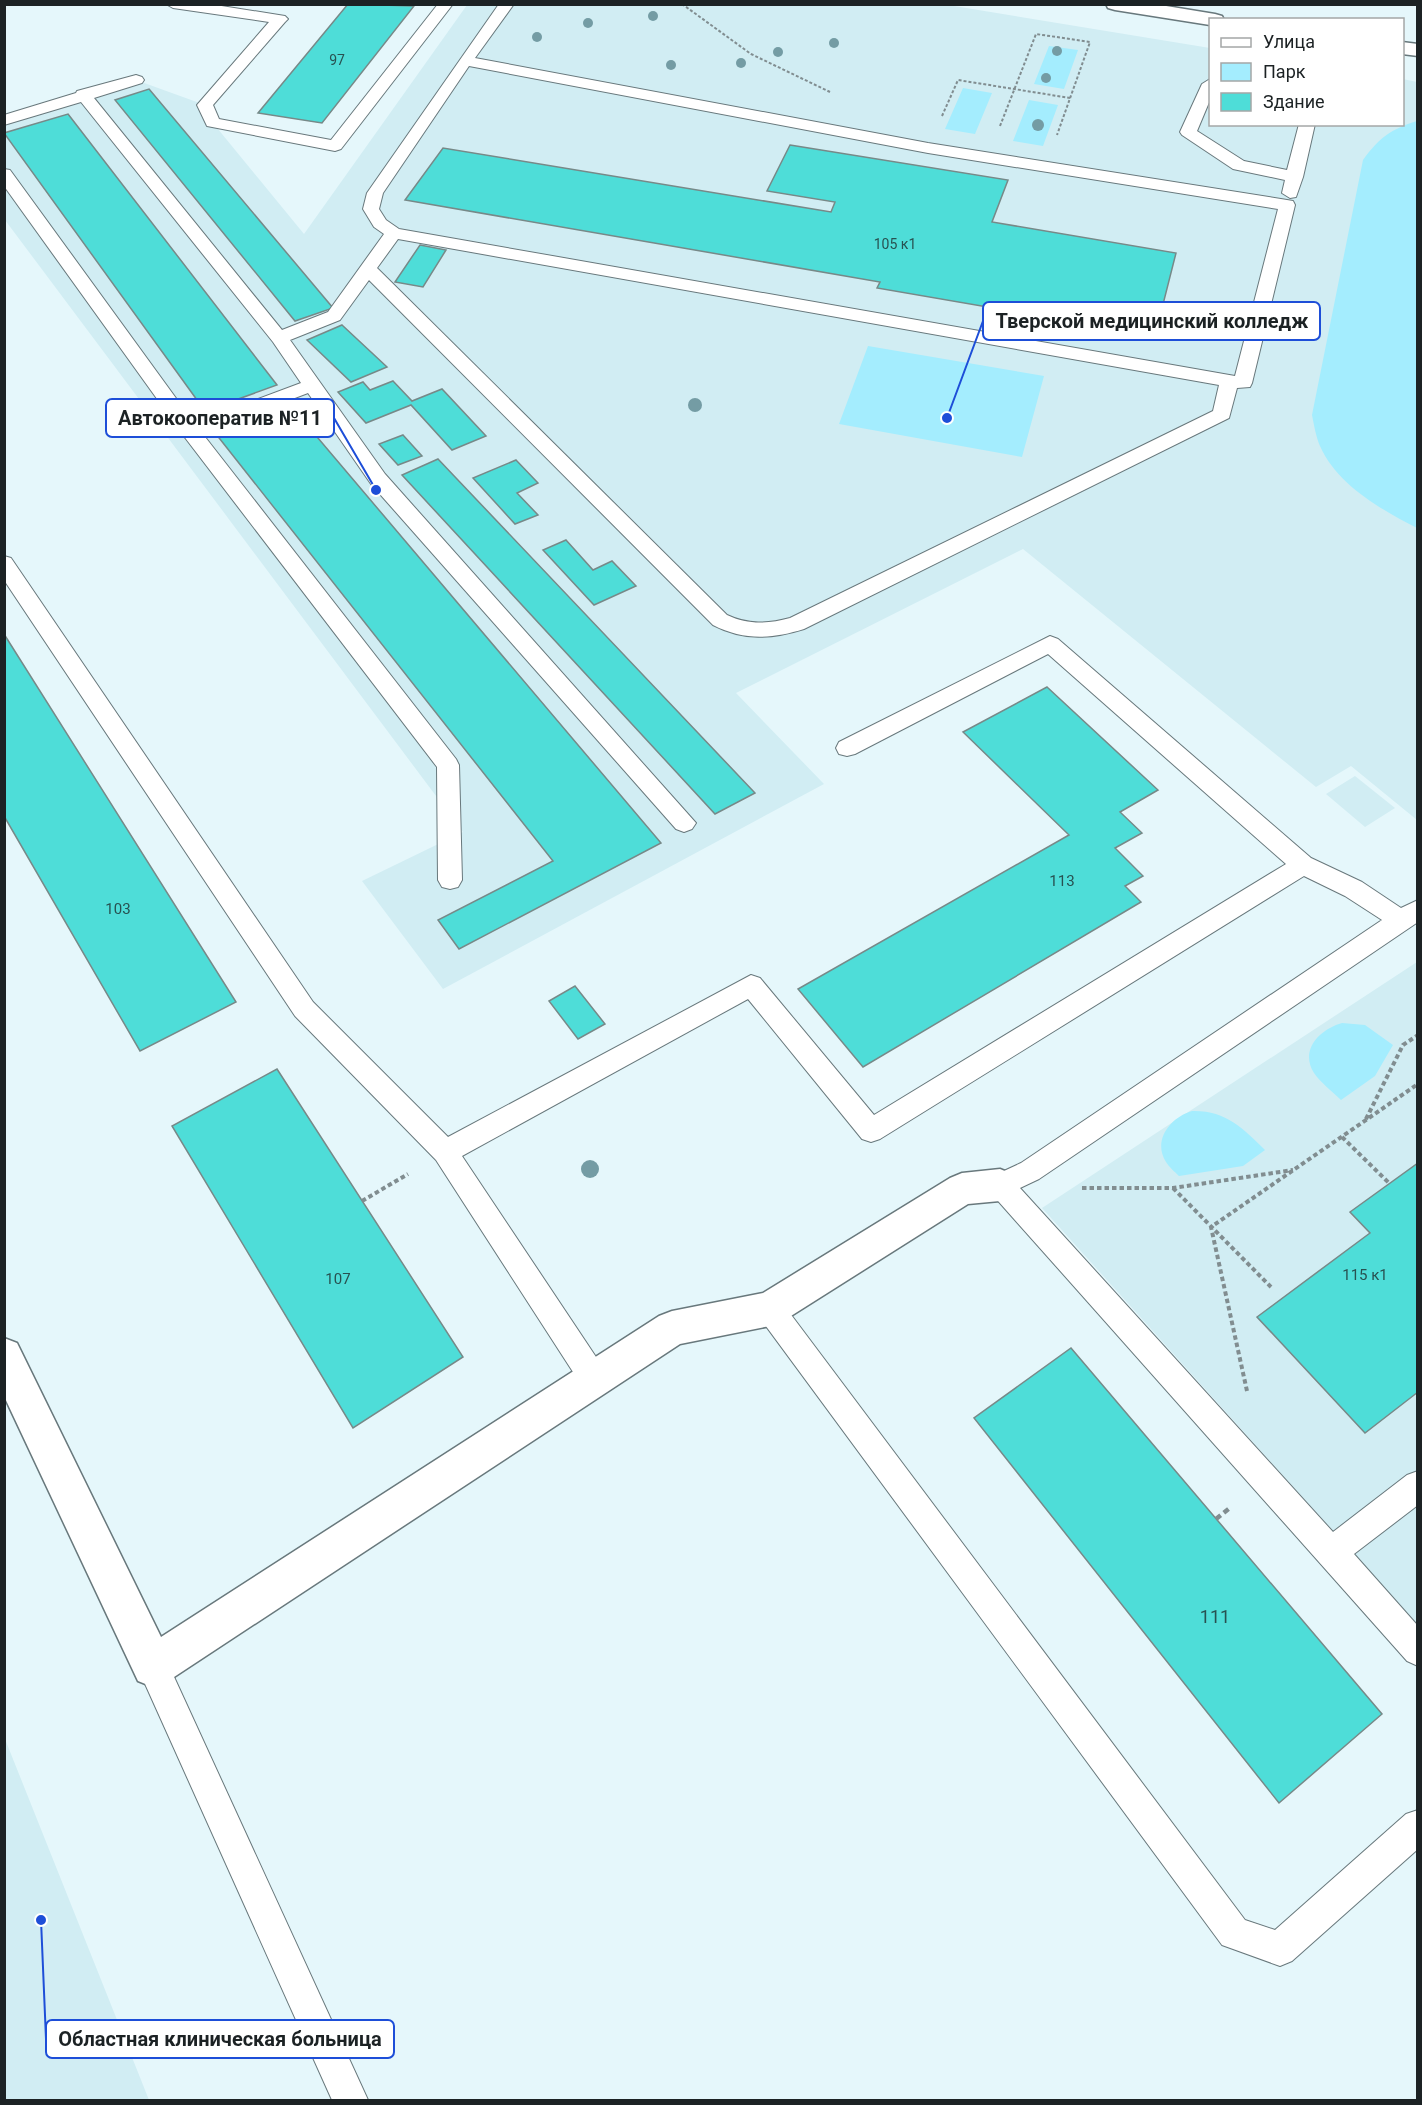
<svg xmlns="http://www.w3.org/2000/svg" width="1422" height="2105" font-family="Roboto,sans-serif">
<rect width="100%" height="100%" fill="#e5f7fb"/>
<path fill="#d1edf3" d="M467,5H948L1210,48V124H1402L1403,79L1417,82V820L1351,766L1316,787L1023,549L736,693L824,784L443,989L362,881L463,832L5,220V120L136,80L205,105L213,123L304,234Z
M1355,776L1395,808L1365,827L1326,794Z
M1417,962V1624L1042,1208Z
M5,1739L149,2100H5Z"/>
<path fill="#a4edfe" d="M1049,46L1078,50L1064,89L1034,84Z
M963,88L992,93L975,134L945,129Z
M1029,100L1058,105L1043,146L1013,141Z
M1417,121H1418L1417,528C1382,510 1337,485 1320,446C1316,437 1314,425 1312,415L1363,160C1379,138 1391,129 1417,121Z
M868,346L1044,376L1022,457L839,424Z
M1342,1023L1365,1025L1393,1045L1375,1076L1341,1100C1332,1091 1321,1083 1314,1073C1299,1049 1321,1029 1342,1023Z
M1192,1111C1225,1110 1243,1128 1265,1150L1243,1166L1179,1176C1175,1172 1169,1167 1166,1162C1152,1140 1171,1117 1192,1111Z"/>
<path fill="#4eddd8" stroke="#778988" stroke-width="1.5" d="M348,4L414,6L322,123L258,113Z
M149,89L333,308L295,321L115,100Z
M68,114L277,385L205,411L4,133Z
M790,145L1008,180L992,222L1176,253L1155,336L877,288L880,282L405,200L443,148L831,212L835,202L767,191Z
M420,245L446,250L423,287L395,282Z
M342,325L387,367L351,382L307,340Z
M393,381L412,401L442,389L486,436L452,450L411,405L366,423L338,392L363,382L370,390Z
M290,405L661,843L459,949L438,920L553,861L216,434Z
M403,435L422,456L398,465L379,444Z
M438,459L755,793L715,814L402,475Z
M516,460L538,483L517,493L538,515L515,524L473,478Z
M566,540L593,570L612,561L636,586L594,605L543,550Z
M4,634L236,1002L140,1051L4,816Z
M1047,687L1158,790L1120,812L1142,833L1115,848L1143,876L1125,886L1141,902L863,1067L798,989L1069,835L963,732Z
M575,986L605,1024L578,1039L549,1001Z
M277,1069L463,1357L353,1428L172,1126Z
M1418,1163V1392L1365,1433L1257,1317L1370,1233L1350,1212Z
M1071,1348L1382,1714L1279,1803L974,1418Z"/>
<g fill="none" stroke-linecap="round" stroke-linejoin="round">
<defs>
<path id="service" d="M166,4H209L285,16L288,19L285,22L213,105L219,119L331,140L438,4H453L341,149L335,151L207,126L197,105L269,22L173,8Z
M499,4H514L475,58L928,143L1287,200L1293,201L1295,205L1252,383L1250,387L1237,388L1229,418L804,629C772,639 744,641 713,625L369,280L340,320L290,340L385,474L696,823L692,829L684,832L676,829L371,484L308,393L202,433L456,759L459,765L462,880L458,887L450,889L442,887L438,880L437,767L183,435L4,186V169L10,170L194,423L301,383L273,342L81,102L4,125V115L76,93L77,91L136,75L142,77L144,80L142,83L94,98L282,330L328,312L384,234L374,227L363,209L367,193ZM469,66L928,153L1278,209L1235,376L399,229L386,220L379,209L383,193ZM398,239L1219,385L1213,411L790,618C768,624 748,625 727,615L377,268Z
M1210,79V100L1197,131L1244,161L1287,170L1299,124H1315L1303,177L1296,197L1290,198L1282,193L1285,180L1233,169L1182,135L1180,132L1202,84Z
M4,556L11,558L313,1002L448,1137L751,975L760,978L874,1115L1286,864L1048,654L855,754L847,756L839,754L836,748L839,742L1050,636L1058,639L1311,858L1362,882L1401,908L1418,900V922L1039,1179L1020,1188L1333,1532L1407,1475L1418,1471V1505L1354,1554L1418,1626V1666L1407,1661L991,1193L987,1185L991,1177L1021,1163L1382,920L1379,918L1345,896L1304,876L880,1139L871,1142L862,1139L748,999L462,1156L604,1369L608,1379L604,1389L594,1393L584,1389L436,1160L295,1016L4,580Z
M770,1296L780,1300L1245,1920L1275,1930L1406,1814L1418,1810V1849L1292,1961L1280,1966L1222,1945L760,1318L756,1309L760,1300Z
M153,1650L164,1655L368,2100H332L137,1666L142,1655Z"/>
<path id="minor" d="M1106,4H1154L1215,14L1222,16L1224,20H1210V25L1115,10L1108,8Z
M1402,42L1418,44V56L1402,54Z
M1000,1169L1012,1174L1017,1185L1012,1196L1000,1201L968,1204L783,1321L770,1326L680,1344L168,1681L153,1687L138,1681L4,1396V1338L17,1343L161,1637L659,1316L672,1311L763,1293L950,1178L962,1173Z"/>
</defs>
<use href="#service" stroke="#68787c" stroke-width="2"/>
<use href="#minor" stroke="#68787c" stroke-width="3"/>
<path stroke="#818d90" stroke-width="2" stroke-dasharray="3 2" stroke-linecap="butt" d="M682,4L751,54L830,92
M942,116L958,80L1070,98
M1000,126L1036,34L1090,42L1057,135"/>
<path stroke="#818d90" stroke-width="4" stroke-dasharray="4.5 3" stroke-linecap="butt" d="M1366,1119L1403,1045L1418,1035
M1342,1137L1390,1184
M1082,1188H1173L1293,1170
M1173,1188L1271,1287
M362,1201L408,1174
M1247,1391L1211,1227L1418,1084"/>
<path stroke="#818d90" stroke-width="4.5" stroke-dasharray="6 4" stroke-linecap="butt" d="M1216,1519L1231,1507"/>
<use href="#service" fill="#fff" fill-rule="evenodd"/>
<use href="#minor" fill="#fff" fill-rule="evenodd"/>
</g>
<g fill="#749ca4">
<circle cx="653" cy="16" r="5"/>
<circle cx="588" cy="23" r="5"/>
<circle cx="537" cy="37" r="5"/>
<circle cx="834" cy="43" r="5"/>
<circle cx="1057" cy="51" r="5"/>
<circle cx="778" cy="52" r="5"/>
<circle cx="741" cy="63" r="5"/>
<circle cx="671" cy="65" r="5"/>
<circle cx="1046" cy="78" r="5"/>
<circle cx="1038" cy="125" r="6"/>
<circle cx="695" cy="405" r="7"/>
<circle cx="590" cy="1169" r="9"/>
</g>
<g text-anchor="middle" stroke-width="4.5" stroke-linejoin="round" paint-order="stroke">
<g font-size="14" fill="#285151">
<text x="337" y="65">97</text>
<text x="895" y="249">105 к1</text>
</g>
<g font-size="15" fill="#285151">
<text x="1062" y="886">113</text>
<text x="118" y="914">103</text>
<text x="1365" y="1280">115 к1</text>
<text x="338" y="1284">107</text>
</g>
<g font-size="18" fill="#285151">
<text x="1215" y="1623">111</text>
</g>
</g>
<path fill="none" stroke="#1d4ed8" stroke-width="2" d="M947 418L983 321M376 490L334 418M41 1920L46 2039"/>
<g fill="#1d4ed8" stroke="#fff" stroke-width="2">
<circle cx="947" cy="418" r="6"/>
<circle cx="376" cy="490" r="6"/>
<circle cx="41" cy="1920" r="6"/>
</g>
<g fill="#fff" stroke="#1d4ed8" stroke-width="2">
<rect x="983" y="302" width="337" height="38" rx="6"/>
<rect x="106" y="399" width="228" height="38" rx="6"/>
<rect x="46" y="2020" width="348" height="38" rx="6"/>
</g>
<g font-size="20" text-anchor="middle" font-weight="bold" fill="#1c2224">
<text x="1152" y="328">Тверской медицинский колледж</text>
<text x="220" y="425">Автокооператив №11</text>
<text x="220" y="2046">Областная клиническая больница</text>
</g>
<rect width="1422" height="2105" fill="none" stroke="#1c2224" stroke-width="12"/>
<rect x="1209" y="18" width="195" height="108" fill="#ffffff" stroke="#a4a7a7" stroke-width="1.5"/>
<rect x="1221" y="38" width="30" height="9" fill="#ffffff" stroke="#a4a7a7" stroke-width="1.5"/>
<text x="1263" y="48" font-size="18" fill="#1c2224">Улица</text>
<rect x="1221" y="63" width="30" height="18" fill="#a4edfe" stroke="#a4a7a7" stroke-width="1.5"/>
<text x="1263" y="78" font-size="18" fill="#1c2224">Парк</text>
<rect x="1221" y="93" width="30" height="18" fill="#4eddd8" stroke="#a4a7a7" stroke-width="1.5"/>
<text x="1263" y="108" font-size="18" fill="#1c2224">Здание</text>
</svg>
